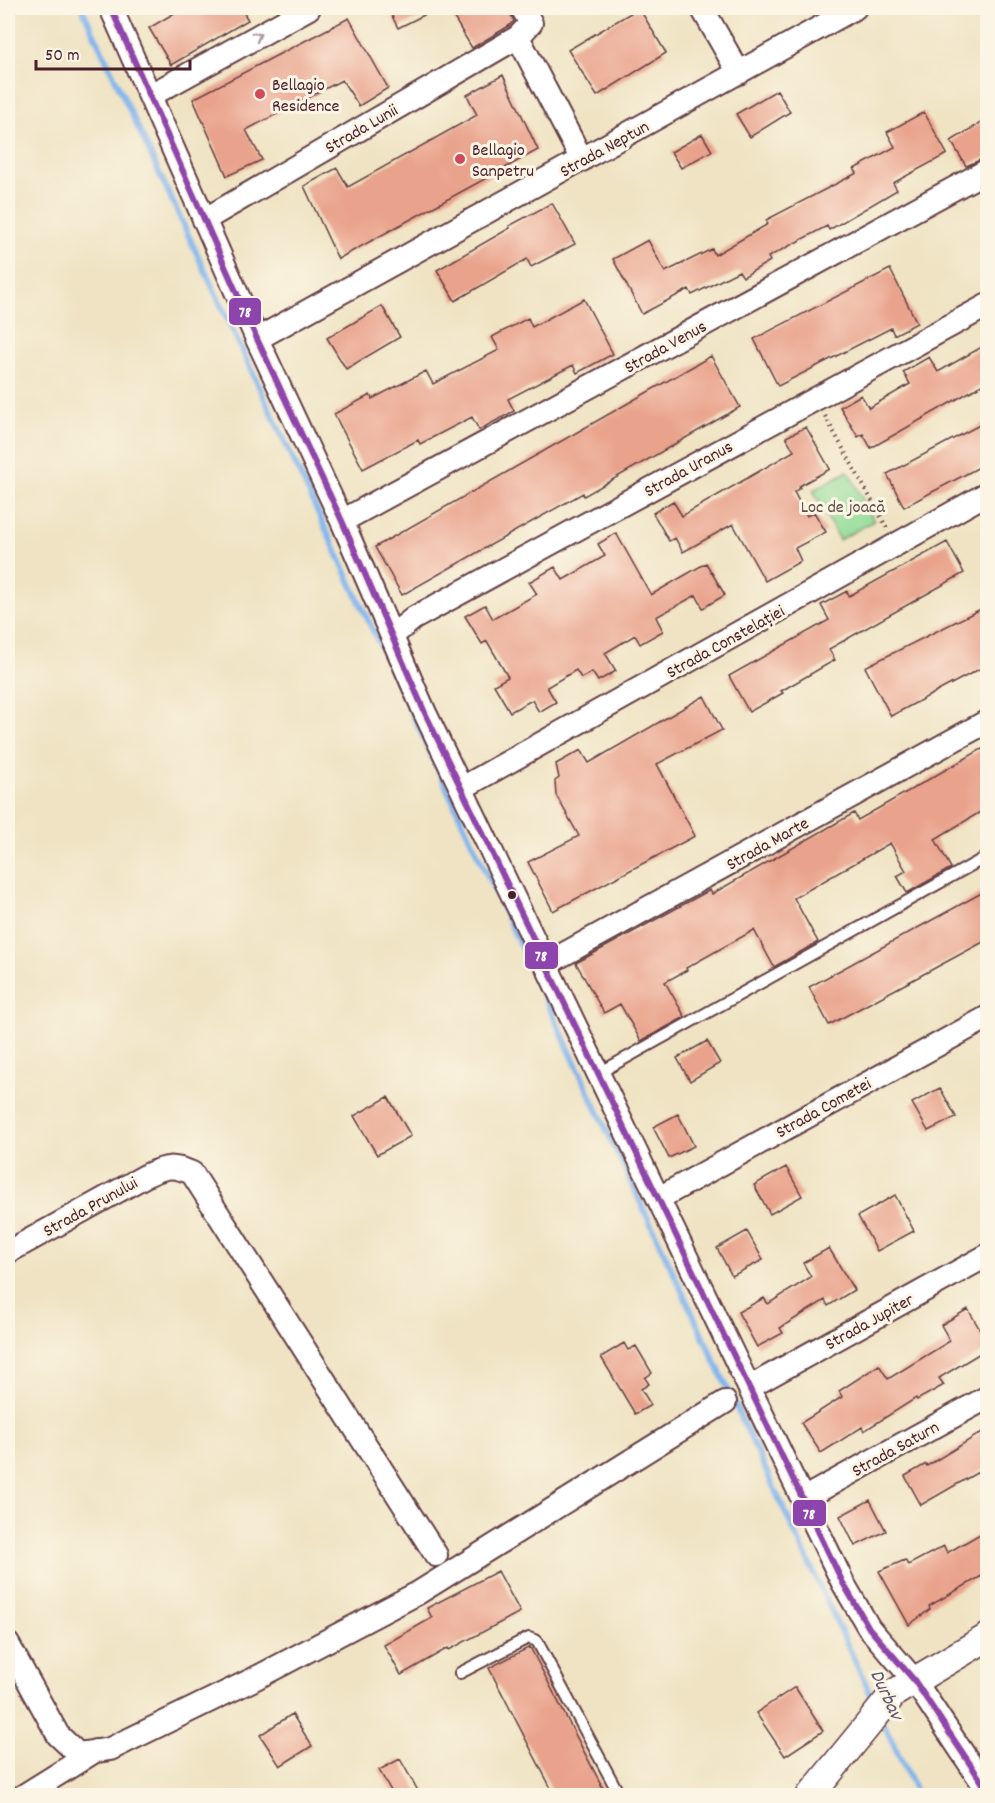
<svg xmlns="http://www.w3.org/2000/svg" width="995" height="1803" font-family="Dekko,sans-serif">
<rect width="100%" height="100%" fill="#fcf5e5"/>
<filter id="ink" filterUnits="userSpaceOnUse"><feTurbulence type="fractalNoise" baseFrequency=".0167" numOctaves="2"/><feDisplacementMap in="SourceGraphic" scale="12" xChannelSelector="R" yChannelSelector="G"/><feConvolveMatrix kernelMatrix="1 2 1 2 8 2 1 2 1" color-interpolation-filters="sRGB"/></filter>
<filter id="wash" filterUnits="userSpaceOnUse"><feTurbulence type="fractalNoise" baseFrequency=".008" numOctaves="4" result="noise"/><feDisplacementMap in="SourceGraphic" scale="24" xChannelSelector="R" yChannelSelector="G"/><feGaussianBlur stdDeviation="1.35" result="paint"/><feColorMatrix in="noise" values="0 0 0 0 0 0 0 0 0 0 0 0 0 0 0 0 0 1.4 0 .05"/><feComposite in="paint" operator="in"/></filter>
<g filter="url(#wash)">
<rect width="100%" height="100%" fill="#efe3c3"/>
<path fill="#91dc97" stroke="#6e7e61" stroke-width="1.5" d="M848,471L874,521L839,540L813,490Z"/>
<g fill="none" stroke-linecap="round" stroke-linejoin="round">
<path stroke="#80b4ed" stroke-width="6" d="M82,8L876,1706
M882,1720L918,1796"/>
</g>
<g id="blocks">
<path fill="#e9a28b" d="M183,8H241L248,20L171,65L149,28Z
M388,8H438L398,28Z
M448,8H507L514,21L509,26L472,48Z
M639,8L666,53L597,96L568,50Z
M349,18L388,88L359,106L342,80L246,130L262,160L227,176L193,99Z
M503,75L538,150L338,259L304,186L337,168L348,187L477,115L467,95Z
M777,90L790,112L750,137L736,114Z
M924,112L947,154L893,183L897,190L829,230L827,226L768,257L770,261L743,277L739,271L692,295L689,289L642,314L613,259L648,240L665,272L712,249L715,255L768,224L766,220L857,173L854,169L895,147L887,132Z
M987,119V157L966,166L951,141Z
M702,134L712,151L681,168L671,152Z
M552,203L575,244L531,267L527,259L455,301L437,270L510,228L509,226Z
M890,269L917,323L894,335L891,328L778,386L754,339Z
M584,299L613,354L577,373L573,365L508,399L514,411L479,430L472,417L420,444L418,440L363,469L334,414L370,395L372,399L426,371L433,384L499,350L492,337L528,318L532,327Z
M382,306L400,337L346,369L327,338Z
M987,344V382L871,448L863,434L858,437L840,407L861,395L869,408L910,384L903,372L929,357L938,372Z
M711,356L740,407L584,496L583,493L402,595L375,547Z
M987,421V463L904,507L887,474Z
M806,427L830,469L799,486L800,488L794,492L807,516L814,512L826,532L795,548L801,561L765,581L733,524L683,552L675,538L669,541L653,513L673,501L682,516L794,451L786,437Z
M616,533L651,595L706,563L725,595L703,608L696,595L656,617L663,631L640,644L635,635L605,653L616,671L598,681L592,672L581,678L576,670L547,687L556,702L539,712L532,700L510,712L494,685L508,677L487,641L482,644L465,616L485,605L493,619L537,594L529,582L555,567L563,580L605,556L598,544Z
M947,542L964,573L829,649L835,660L781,691L783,693L749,712L729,676L829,620L821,605L847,591L849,596Z
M987,606V665L891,716L865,667Z
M704,696L722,730L657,764L695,836L553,911L528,862L579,836L556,795L555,781L559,778L556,764L581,750L589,763Z
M987,746V808L935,839L951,868L907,893L897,876L906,871L890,843L794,898L818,942L774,967L754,930L686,968L687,970L665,982L685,1017L641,1041L620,1004L604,1013L576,963L710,890L712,894L854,813L858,820Z
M987,890V940L829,1025L809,987Z
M707,1041L720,1063L690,1081L677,1058Z
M940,1088L956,1117L928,1131L912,1103Z
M388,1097L411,1136L377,1155L354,1116Z
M678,1114L694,1146L669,1158L653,1127Z
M786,1167L802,1196L770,1214L754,1185Z
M895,1195L914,1231L877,1251L858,1216Z
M747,1231L763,1260L732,1276L717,1248Z
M829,1248L854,1290L828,1306L825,1300L780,1328L783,1333L757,1347L738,1312L764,1298L768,1304L811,1277L803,1263Z
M968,1309L987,1342V1349L939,1378L944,1385L917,1400L916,1398L864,1431L862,1427L821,1453L801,1423L842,1397L839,1391L879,1365L888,1379L950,1341L941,1325Z
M624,1343L628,1350L636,1346L652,1373L645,1378L649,1384L641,1389L651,1405L635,1414L601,1357Z
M987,1429V1467L921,1505L905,1476L926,1464L927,1466Z
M870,1500L886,1531L855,1546L840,1516Z
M987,1530V1573L929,1606L930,1609L909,1625L879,1571L905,1560L908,1565L944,1546L947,1553Z
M498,1571L520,1612L449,1650L448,1648L401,1675L384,1645L432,1618L427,1608Z
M530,1647L607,1796H555L489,1668Z
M795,1687L823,1731L785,1756L756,1713Z
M292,1714L312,1746L280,1766L260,1735Z
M400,1759L421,1796H394L379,1770Z"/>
</g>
</g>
<g filter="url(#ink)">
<use href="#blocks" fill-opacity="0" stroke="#633c42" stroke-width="1.5"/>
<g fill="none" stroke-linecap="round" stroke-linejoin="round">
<defs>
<path id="service" d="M599,1073L988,856
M460,1673L520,1642L529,1638L537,1641L620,1796"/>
<path id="minor" d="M111,8L257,339L342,521L425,713L843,1583L869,1628L914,1680L988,1791
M522,8L531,23L518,37L582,160
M702,8L739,73
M151,95L309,8
M204,220L518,37
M257,339L855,8
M342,521L988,170
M393,635L414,618L988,305
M462,788L988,493
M546,964L988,721
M659,1198L988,1017
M8,1252L147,1175C167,1166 172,1165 192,1173L436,1555
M750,1387L988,1255
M803,1499L988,1397
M8,1644L58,1735L78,1754L110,1749L252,1680L418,1593L725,1402
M23,1796L95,1751"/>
<path id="tertiary" d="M810,1796L894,1693L988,1637"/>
</defs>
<use href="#service" stroke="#633c42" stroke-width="14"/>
<use href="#minor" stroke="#633c42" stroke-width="26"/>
<use href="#tertiary" stroke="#633c42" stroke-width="30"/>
<path stroke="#633c42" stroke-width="4" stroke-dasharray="1.5 4.5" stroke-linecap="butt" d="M825,416L887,528"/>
<use href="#service" stroke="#fff" stroke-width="10"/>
<use href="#minor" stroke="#fff" stroke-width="22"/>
<use href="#tertiary" stroke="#fff" stroke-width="27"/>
<defs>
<path id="bus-1" d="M111,8L257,339L342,521L425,713L843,1583L869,1628L914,1680L988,1791"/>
</defs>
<use href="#bus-1" stroke="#fcf5e5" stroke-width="10"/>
<use href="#bus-1" stroke="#8e44ad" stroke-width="6"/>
</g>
<defs><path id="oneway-chevron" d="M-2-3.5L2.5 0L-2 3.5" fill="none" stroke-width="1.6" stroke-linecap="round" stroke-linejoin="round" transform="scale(1.5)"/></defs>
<use stroke="#ae9aa0" href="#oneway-chevron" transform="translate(257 36) rotate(-29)"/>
</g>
<g fill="#d1495b" stroke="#fcf5e5" stroke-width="2">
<circle cx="260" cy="94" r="6"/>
<circle cx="460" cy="159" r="6"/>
</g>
<circle fill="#4a1f2b" stroke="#fcf5e5" stroke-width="2" cx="512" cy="895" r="5"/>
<g text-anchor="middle" stroke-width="6" stroke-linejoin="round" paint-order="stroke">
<g font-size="18" fill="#4a1f2b" stroke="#fcf5e5" text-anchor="start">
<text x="272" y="90">Bellagio<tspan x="272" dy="21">Residence</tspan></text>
<text x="472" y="155">Bellagio<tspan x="472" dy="21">Sanpetru</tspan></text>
</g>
<g font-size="18" fill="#4a1f2b" stroke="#fcf5e5">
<text transform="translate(361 128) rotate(-30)" y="6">Strada Lunii</text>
<text transform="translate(604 148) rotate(-29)" y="6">Strada Neptun</text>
<text transform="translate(665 346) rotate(-29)" y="6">Strada Venus</text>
<text transform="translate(688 468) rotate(-29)" y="6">Strada Uranus</text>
<text transform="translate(725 641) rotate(-29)" y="6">Strada Constelației</text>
<text transform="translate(767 843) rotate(-29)" y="6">Strada Marte</text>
<text transform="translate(823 1107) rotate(-29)" y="6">Strada Cometei</text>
<text transform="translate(90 1206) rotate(-29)" y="6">Strada Prunului</text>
<text transform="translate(869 1321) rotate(-29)" y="6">Strada Jupiter</text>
<text transform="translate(895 1448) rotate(-29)" y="6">Strada Saturn</text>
</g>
<g font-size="18" fill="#5c4e46" stroke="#fcf5e5">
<text x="843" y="512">Loc de joacă</text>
</g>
<g font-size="20" font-style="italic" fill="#5d536f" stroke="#fcf5e5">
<text transform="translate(888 1694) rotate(65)" y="7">Durbav</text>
</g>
</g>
<g stroke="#fcf5e5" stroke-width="2">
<rect x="228" y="297" width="34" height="29" rx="6" fill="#8e44ad"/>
<rect x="524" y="941" width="35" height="29" rx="6" fill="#8e44ad"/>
<rect x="792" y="1499" width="35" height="28" rx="6" fill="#8e44ad"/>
</g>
<g font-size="16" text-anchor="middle" font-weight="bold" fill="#fff">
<text x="245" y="317">78</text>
<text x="541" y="961">78</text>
<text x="809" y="1519">78</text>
</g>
<rect width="995" height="1803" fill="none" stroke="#fcf5e5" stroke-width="30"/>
<path d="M36 60v9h154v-9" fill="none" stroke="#4a1f2b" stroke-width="3"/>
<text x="45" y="60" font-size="18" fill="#4a1f2b" stroke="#fcf5e5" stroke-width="4.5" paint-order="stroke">50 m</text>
</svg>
